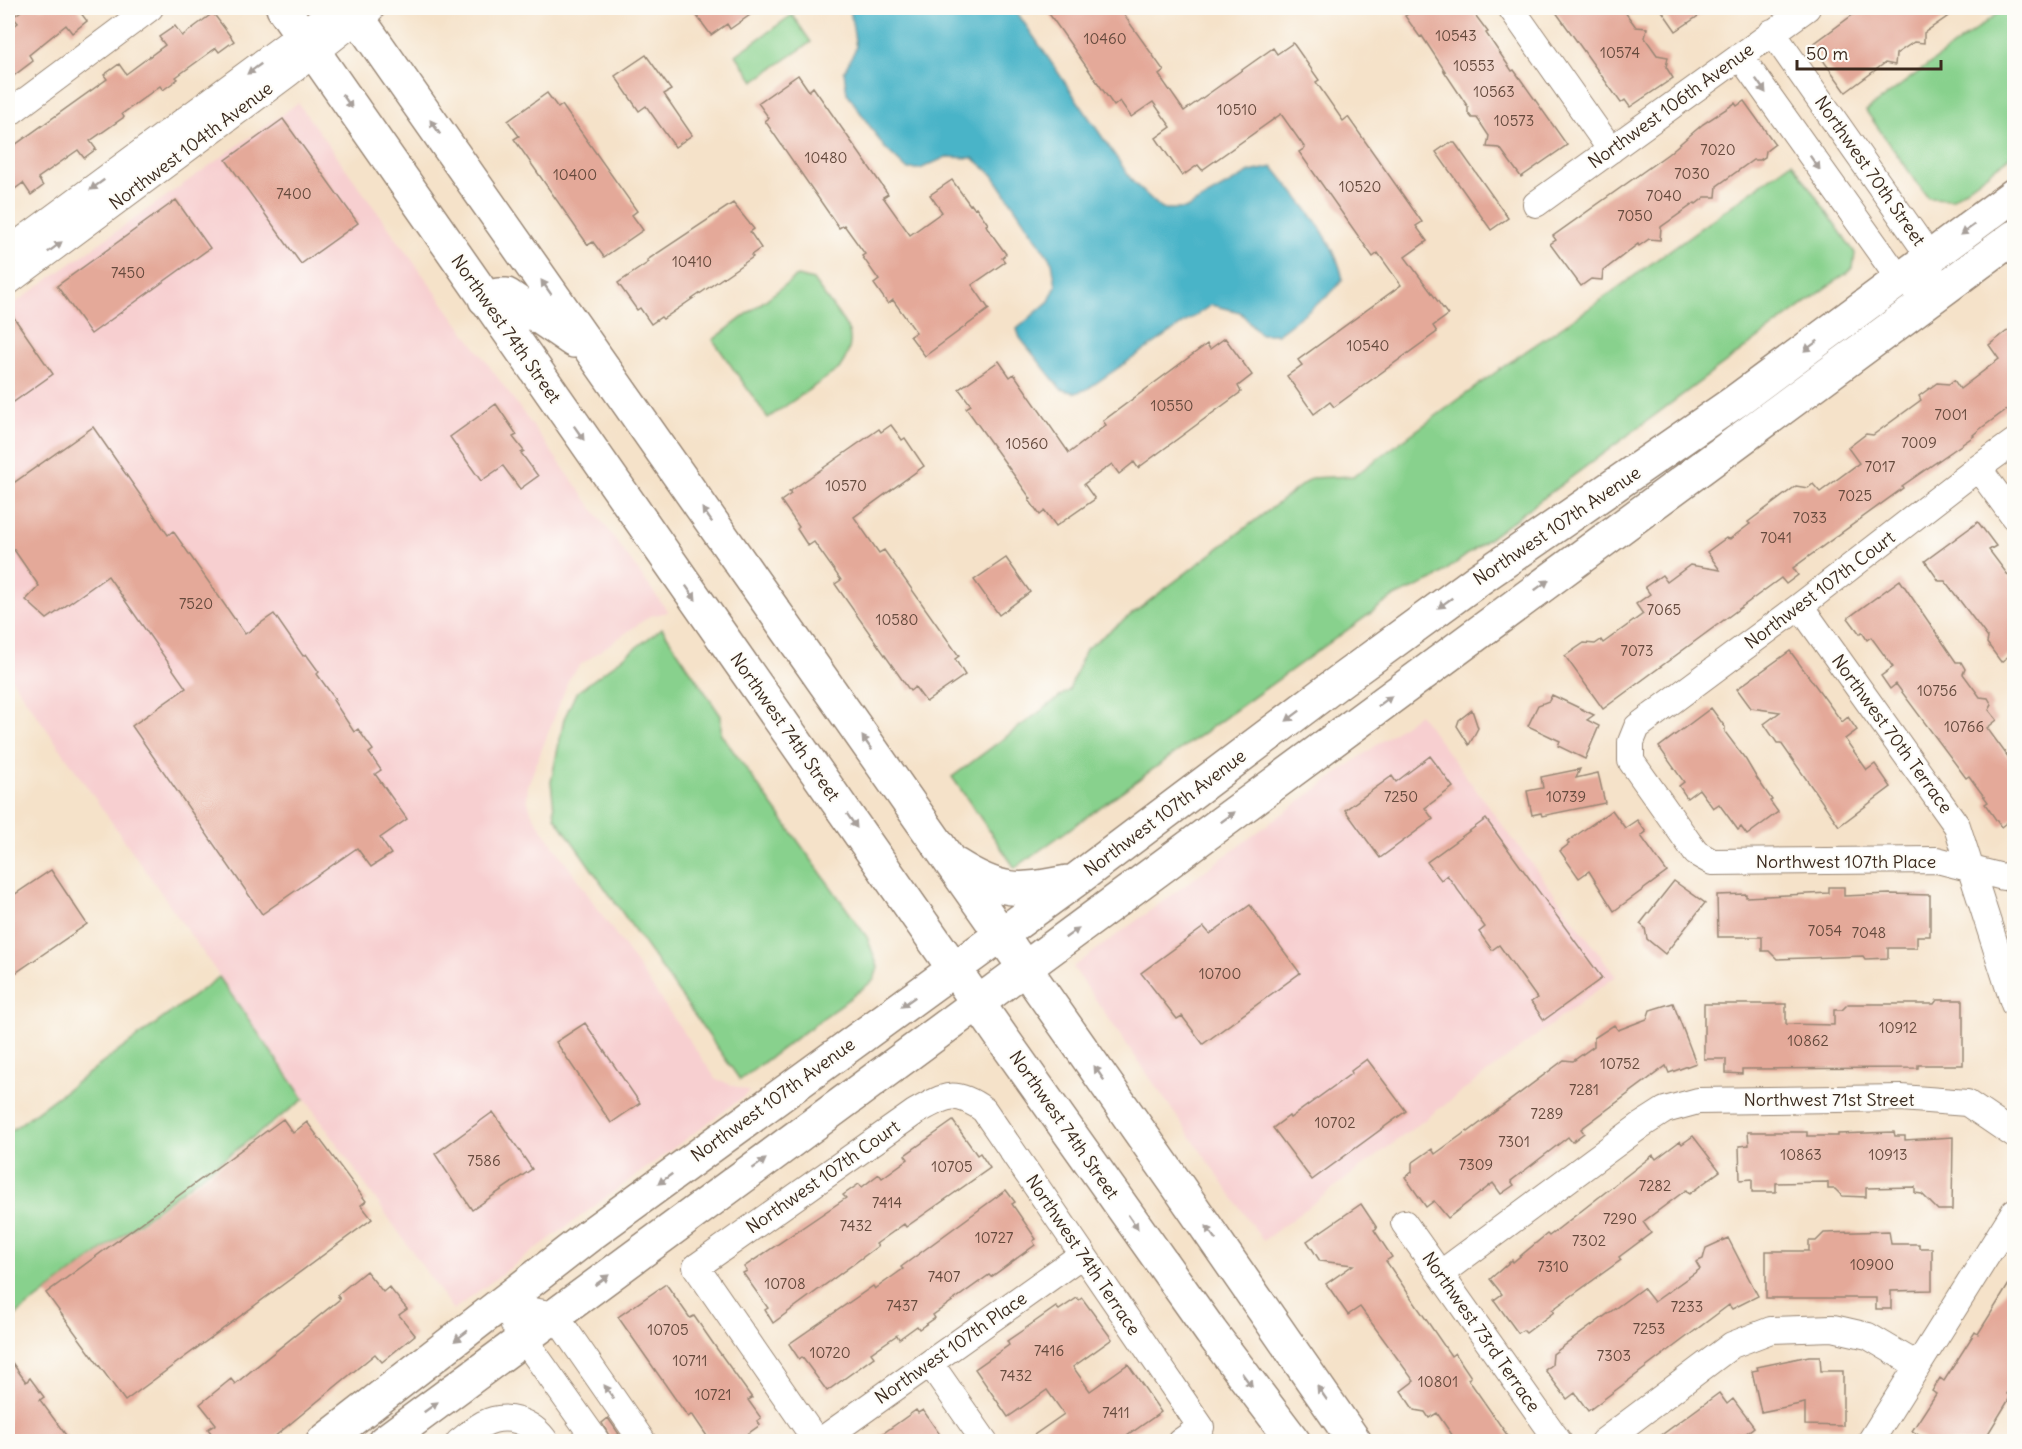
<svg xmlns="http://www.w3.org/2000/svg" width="2022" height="1449" font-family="Delius,sans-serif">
<rect width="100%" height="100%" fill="#fdfcf7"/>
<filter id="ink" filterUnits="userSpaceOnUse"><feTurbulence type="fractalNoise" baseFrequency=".0167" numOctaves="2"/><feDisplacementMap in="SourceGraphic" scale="12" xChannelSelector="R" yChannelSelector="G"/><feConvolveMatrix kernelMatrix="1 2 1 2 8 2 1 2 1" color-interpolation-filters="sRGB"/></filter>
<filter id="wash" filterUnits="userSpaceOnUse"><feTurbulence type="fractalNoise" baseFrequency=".008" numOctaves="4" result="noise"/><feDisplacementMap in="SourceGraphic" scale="24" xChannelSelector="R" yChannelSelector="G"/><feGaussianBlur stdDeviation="1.35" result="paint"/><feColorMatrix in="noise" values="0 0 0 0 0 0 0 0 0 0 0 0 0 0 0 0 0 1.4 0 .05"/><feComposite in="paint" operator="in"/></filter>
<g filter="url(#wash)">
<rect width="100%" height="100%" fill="#f5e2c9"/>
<path fill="#f7cfd0" d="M298,103L668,612L650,616L580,665L569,679L528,785L527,799L532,814L716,1079L750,1092L453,1310L8,674V308Z
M1419,714L1616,976L1263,1241L1073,967Z"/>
<path fill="#88d18d" stroke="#627e56" stroke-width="1.5" d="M2005,8H2014V154L1952,199L1928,198L1866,111Z
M792,15L811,42L754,81L736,55Z
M1792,162L1855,253L1853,268L1433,580L1392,598L1015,868L952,777L1069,690L1086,649L1311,478L1354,476L1507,364L1591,307Z
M797,276L813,280C820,291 846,322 849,332C853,346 847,358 839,369L768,418L713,340Z
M662,628L721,716V734L867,937L878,967L874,980L740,1080L555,817L551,782L564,719L576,693Z
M219,977L304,1099L8,1321V1133Z"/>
<path fill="#4ab4c8" stroke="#426f73" stroke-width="1.5" d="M850,8H1014L1133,182L1162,209H1185L1250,172L1273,167C1300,202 1335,237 1343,280L1329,295L1277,334H1260L1240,312L1211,305L1087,389L1076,393L1061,389L1020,338L1017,329L1049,301L1056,286L1052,262L993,175L973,158L946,157L920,169H907L884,147L847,93L844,72L856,48Z"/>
<g id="blocks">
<path fill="#e4a999" d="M25,8H77L87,21L72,33L66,25L29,55L33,61L8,80V31L18,23L13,17Z
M691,8H760L730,29L727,24L711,35Z
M1045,8H1119L1164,71L1159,75L1184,111L1273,48L1277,54L1293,43L1319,80L1316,82L1343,121L1348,117L1422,222L1416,226L1427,241L1405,257L1448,315L1433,326L1437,332L1334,407L1330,402L1314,414L1287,376L1302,365L1298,360L1401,285L1378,253L1373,257L1299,152L1305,148L1281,114L1202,170L1198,165L1182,176L1156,138L1171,127L1153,102L1131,117L1120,101L1114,106Z
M1417,8H1470L1488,32L1486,33L1512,71L1514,70L1567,145L1521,177L1500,148L1487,147L1489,136L1477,118H1472L1468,113V107L1444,71H1445L1422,36L1420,37L1405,16Z
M1553,8H1622L1636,27L1647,28L1645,38L1657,55L1668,57L1666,67L1673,78L1630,107L1625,100L1621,103Z
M1660,8H1710L1676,31Z
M1862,8H1960L1924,33V43L1914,42L1896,54L1895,65L1885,63L1846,92L1812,45Z
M213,13L234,41L219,52L216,48L176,77L178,79L163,90L160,86L122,114L124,117L90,141L96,149L84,158L78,150L38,178L43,186L31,195L23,183L8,194V150L107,79L104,75L119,64L126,74L165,45L159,37L175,26L182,36Z
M646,55L671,90L664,94L692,135L675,147L646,106L639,111L615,76Z
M798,75L809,91L813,87L888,194L883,197L910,235L942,212L930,195L952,180L970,205L971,204L974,208L976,207L988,224L986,225L988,229L1006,254L1002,258L1005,262L972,285L989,309L925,356L910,336L916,332L893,300L888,304L874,284L879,280L862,256L865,254L844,225L839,228L765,121L769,118L758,103Z
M547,93L558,108L562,105L637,211L632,215L643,230L604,257L593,242L588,245L514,139L519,136L508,121Z
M1744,101L1775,144L1766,151L1765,157L1760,160H1753L1717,186L1716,197H1705L1696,204L1695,203L1661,227L1660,240L1649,239L1639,246L1638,244L1603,271L1602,280L1591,279L1581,286L1550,244L1556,240L1553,236L1668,154L1703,124L1735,103L1737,106Z
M283,119L358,223L301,264L226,160Z
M1449,143H1455L1508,218L1491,230L1436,152Z
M176,200L210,248L91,334L57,286Z
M733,203L754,229L750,232L761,248L751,255L753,257L663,319L661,317L651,324L640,308L637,310L618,283L649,262L647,260Z
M8,309L53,374L8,406Z
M2014,326V404L1980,429L1973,435L1974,436L1902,486L1903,488L1793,568L1798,575L1786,584L1781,578L1603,709L1565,656L1584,643L1595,644L1601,640L1603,643L1643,614L1636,604L1650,594L1645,587L1662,575L1667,582L1690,565L1720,570L1707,552L1726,538L1730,539L1750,524L1748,522L1796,486L1808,488L1813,484L1820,492L1859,463L1848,448L1866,434L1873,435L1921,400L1919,396L1937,383L1949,384L1954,380L1960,389L1999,359L1989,345Z
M1225,338L1252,375L1238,386L1241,392L1138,468L1134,462L1119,474L1112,464L1084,484L1095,499L1056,526L1045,511L1040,515L1029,500L1031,499L966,408L971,405L959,389L999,361L1010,377L1014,374L1069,453L1106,425L1103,421L1207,344L1210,349Z
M496,404L517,435L513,437L524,451L521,453L538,476L520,489L503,466L481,481L450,437Z
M891,425L902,440L905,438L924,466L854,517L879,553L884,550L959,656L955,659L965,675L926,702L915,687L910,691L835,584L841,580L814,542L808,546L797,529L799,527L781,501L791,494L789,492L879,429L881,432Z
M93,427L168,535L173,531L245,634L274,614L303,656L306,654L319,672L317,674L335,699L333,700L354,732L358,729L373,750L369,753L381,770L375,774L407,819L380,838L391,854L371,867L357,848L262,914L132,726L186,688L108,576L47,619L26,600L39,586L8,541V487Z
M1978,522L1996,546L1989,550L2014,583V652L2001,662L1987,643L1988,638L1945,581H1939L1925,561Z
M1006,558L1030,592L999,615L974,580Z
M1900,580L1956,662H1961L1965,669L1963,674L1980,697L1988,698L1992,705L1989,710L1997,720L1987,728L2014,765V817L2001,827L1985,804L1988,802L1969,776L1966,778L1896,684L1890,689L1881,676L1893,667L1871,637L1867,640L1862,632L1860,634L1848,618Z
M1790,651L1842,722L1848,717L1857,730L1845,739L1867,770L1875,764L1891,787L1839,826L1781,743H1777L1764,724L1780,712L1751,708L1737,689Z
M1552,695L1594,715L1587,720L1599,726L1585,759L1558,746L1560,741L1528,726L1538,705L1549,701Z
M1711,708L1725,727V732L1746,760L1756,777L1772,800L1770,801L1778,812L1747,835L1741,827L1738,830L1719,804L1713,808L1699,789L1687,798L1679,786L1684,782L1659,747Z
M1472,710L1478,728L1469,745L1457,726L1459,720Z
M1430,756L1453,787L1425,808L1433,819L1380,858L1345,810L1392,776L1396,782Z
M1580,769L1576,778L1598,773L1605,803L1542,816L1541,813L1532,815L1527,791L1543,788L1541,777Z
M1612,810L1625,828L1637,820L1646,832L1641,836L1667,872L1614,911L1589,871L1579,878L1560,851L1569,844L1567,842Z
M1486,819L1602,978L1544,1020L1531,1002L1537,998L1499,945L1492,950L1479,932L1485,927L1447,875L1441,880L1427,862Z
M51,870L87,924L8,978V899Z
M1674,881L1705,903L1665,954L1647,939L1645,928L1640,924Z
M1829,887H1844V896L1890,894L1930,895V936H1917V948H1888V958L1865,959L1863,956L1777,959L1769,951H1762V937H1718L1717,895L1746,894V897L1829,893Z
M1250,905L1300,973L1203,1044L1182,1016L1177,1019L1141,973L1204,927L1210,934Z
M1937,1000H1963V1065H1918V1068L1742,1069V1074L1726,1073V1059H1704V1004H1786V1024L1834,1025V1010H1842L1848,1004H1934Z
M1673,1003L1696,1063L1669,1073L1666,1066L1581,1129L1584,1133L1572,1142L1568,1137L1511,1181L1514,1185L1501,1194L1493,1183L1448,1218L1434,1201L1426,1207L1405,1177L1412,1172V1163L1432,1149L1435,1154L1467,1131L1468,1132L1564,1060L1573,1061L1594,1046V1038L1614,1025L1618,1030L1647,1019L1650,1010Z
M585,1023L640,1103L611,1123L556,1042Z
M1367,1059L1406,1111L1312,1180L1273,1128L1289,1116L1290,1118L1352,1073L1351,1071Z
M493,1112L532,1169L472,1210L435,1154Z
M283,1119L293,1133L307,1122L366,1201L361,1205L372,1219L125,1401L46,1293Z
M953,1121L977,1155L980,1153L990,1168L906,1227L904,1224L876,1244L878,1246L773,1323L765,1310L768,1308L743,1273L747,1271L744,1267L846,1198L843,1195L859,1184L862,1187L879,1174L882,1178L908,1159L905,1155Z
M1748,1132H1807V1136H1838V1134L1894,1132L1895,1136H1905V1140L1953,1137L1952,1210H1938L1922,1194L1915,1193V1187L1866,1188V1197L1842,1196L1835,1189H1828V1182L1776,1183V1192H1752V1179L1740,1180L1739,1146L1749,1145Z
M1693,1136L1720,1171L1689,1194L1686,1190L1643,1222L1651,1233L1619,1257L1621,1260L1552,1310L1554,1312L1526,1333L1523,1330L1518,1333L1494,1300L1502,1294L1490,1279L1512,1260L1513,1262L1547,1234L1549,1236L1653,1155L1656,1159L1680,1141L1682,1144Z
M1006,1190L1015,1202L1012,1204L1036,1239L1033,1241L1035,1245L991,1277L989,1275L933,1315L935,1318L919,1329L917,1326L899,1339L897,1335L871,1353L874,1357L827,1391L802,1357L799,1359L789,1344L873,1286L875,1289L903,1269L901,1267Z
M1361,1204L1377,1228L1374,1230L1392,1257L1386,1261L1451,1356L1455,1353L1471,1377L1468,1379L1512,1442H1457L1437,1413L1429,1418L1425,1412L1414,1410L1401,1391L1414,1381L1360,1307L1348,1315L1330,1289L1326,1284L1353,1265L1320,1261L1307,1241Z
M1889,1231L1891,1244H1919V1248H1932V1290L1891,1291V1309H1876V1298H1766V1251H1809V1241H1816L1824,1233Z
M1728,1238L1758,1296L1732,1309L1729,1305L1588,1411L1575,1393L1567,1399L1545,1370L1552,1365L1553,1354L1643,1288L1654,1302L1700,1269L1696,1262L1703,1259L1706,1248Z
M366,1271L383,1292L389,1287L407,1309L399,1315L415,1335L382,1362L375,1354L268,1442H218L208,1429L216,1424L200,1404L231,1379L235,1384L340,1299L337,1295Z
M2014,1276V1382L2007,1394L2011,1396L1983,1442H1929L1912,1431L1936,1394L1932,1391L1940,1378L1944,1381L1975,1332L1978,1334Z
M666,1284L690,1318L694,1316L717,1349L752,1398L748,1400L761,1418L757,1421L760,1425L736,1442H711L692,1414L688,1417L618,1317Z
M1077,1298L1079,1300L1082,1298L1112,1339L1073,1367L1090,1391L1128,1364L1161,1412L1127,1436L1131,1442H1024L1064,1414L1047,1390L1008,1417L975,1369L1009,1345L1007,1341L1023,1330L1056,1307L1059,1310Z
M1809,1356H1820L1821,1371H1843V1426L1805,1425V1403L1761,1412L1752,1371L1758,1370L1757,1367Z
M8,1357L26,1382L30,1378L44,1397L40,1400L71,1442H8Z
M1719,1393L1727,1404L1733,1399L1754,1427L1735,1442H1652Z
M916,1410L918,1413L923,1410L945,1442H871Z
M608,1418L619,1434L611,1439L602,1423Z"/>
</g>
</g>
<g filter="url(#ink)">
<use href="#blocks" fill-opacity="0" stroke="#988674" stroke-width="1.5"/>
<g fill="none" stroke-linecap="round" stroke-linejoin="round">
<defs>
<path id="minor" d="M1511,8L1611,150
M1772,32L1930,257L1931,276
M1740,56L1900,280L1916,289
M8,114L150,8
M1536,204L1807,8
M8,251L336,8
M8,282L289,73L372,8
M2014,442L1978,468L1800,606L1637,727L1631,742V761L1696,853L1712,862L1937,860L2003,877L2014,874
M1978,468L2014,517
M1800,606L1957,826L2014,1004
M1404,1223L1559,1442
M1440,1274L1640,1126L1665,1110L1698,1101L1901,1098L1967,1103L2014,1135
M500,1305L555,1315L643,1442
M514,1325L597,1442
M930,1363L985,1442
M459,1442C467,1436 474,1429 483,1424C506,1412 532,1421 546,1442
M817,1442L696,1267L914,1113C944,1096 954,1088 984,1110L1201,1427L1180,1442
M819,1442L1083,1254
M1603,1442L1732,1345L1771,1330L1833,1328L1868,1336L1917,1365
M1870,1442L2014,1212"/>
<path id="major" d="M283,8L1003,1039L1211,1332L1294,1442
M351,8L1175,1182L1355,1442
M485,299L498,295H507L574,341
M956,865C1000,893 1018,892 1068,882
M323,1442L591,1234L1076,880L1340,681L1479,579L1736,401L2014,195
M384,1442L2014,237"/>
</defs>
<use href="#minor" stroke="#988674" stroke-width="28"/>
<use href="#major" stroke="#988674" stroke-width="36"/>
<use href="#minor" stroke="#fff" stroke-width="26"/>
<use href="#major" stroke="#fff" stroke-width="33"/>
</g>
<defs><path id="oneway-solid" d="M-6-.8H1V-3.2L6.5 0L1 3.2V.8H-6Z" transform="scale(1.5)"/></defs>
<g fill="#a79f9a">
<use href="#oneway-solid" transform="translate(254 69) rotate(144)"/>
<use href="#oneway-solid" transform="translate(1761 86) rotate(55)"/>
<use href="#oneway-solid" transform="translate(347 101) rotate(55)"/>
<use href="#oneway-solid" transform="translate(435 127) rotate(-125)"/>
<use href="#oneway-solid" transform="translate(1815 163) rotate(55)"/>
<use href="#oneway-solid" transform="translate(97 185) rotate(144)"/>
<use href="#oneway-solid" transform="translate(1967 230) rotate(144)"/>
<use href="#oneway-solid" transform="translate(55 247) rotate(-37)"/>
<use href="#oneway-solid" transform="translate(546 287) rotate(-125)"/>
<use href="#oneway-solid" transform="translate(1811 346) rotate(143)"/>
<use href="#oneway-solid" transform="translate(579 433) rotate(55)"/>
<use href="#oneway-solid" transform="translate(707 515) rotate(-125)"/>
<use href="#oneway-solid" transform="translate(1542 585) rotate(-36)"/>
<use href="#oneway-solid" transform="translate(691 593) rotate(55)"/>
<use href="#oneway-solid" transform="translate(1445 603) rotate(144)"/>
<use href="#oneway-solid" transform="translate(1385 701) rotate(-37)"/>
<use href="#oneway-solid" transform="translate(1293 716) rotate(143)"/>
<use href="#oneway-solid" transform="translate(867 743) rotate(-125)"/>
<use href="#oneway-solid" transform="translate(1228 817) rotate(-36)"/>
<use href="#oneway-solid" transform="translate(852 821) rotate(55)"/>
<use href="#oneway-solid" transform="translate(1072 933) rotate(-36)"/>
<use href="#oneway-solid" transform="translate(908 1002) rotate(144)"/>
<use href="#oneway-solid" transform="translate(1099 1073) rotate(-125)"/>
<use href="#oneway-solid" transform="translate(759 1164) rotate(-36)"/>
<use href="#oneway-solid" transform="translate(665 1179) rotate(144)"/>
<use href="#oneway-solid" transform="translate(1133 1222) rotate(55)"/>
<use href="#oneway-solid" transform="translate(1211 1233) rotate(-125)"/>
<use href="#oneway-solid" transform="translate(602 1280) rotate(-36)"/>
<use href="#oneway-solid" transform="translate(461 1336) rotate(142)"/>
<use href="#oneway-solid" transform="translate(1247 1380) rotate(53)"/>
<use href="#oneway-solid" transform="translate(609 1392) rotate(-125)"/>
<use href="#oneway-solid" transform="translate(1322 1393) rotate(-125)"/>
<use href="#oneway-solid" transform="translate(431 1407) rotate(-36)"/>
</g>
</g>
<g text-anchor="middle" stroke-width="4.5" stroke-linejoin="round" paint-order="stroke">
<g font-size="15" fill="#654a3d">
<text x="1456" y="41">10543</text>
<text x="1105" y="44">10460</text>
<text x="1620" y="58">10574</text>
<text x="1474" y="71">10553</text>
<text x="1494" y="97">10563</text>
<text x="1237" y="115">10510</text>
<text x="1514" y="126">10573</text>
<text x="1718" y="155">7020</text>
<text x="826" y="163">10480</text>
<text x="1692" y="179">7030</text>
<text x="575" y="180">10400</text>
<text x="1360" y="192">10520</text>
<text x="294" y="199">7400</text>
<text x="1664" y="201">7040</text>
<text x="1635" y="221">7050</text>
<text x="692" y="267">10410</text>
<text x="128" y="278">7450</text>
<text x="1368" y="351">10540</text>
<text x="1172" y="411">10550</text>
<text x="1951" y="420">7001</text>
<text x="1919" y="448">7009</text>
<text x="1027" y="449">10560</text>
<text x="1880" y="472">7017</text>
<text x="846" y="491">10570</text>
<text x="1855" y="501">7025</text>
<text x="1810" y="523">7033</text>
<text x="1776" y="543">7041</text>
<text x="196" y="609">7520</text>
<text x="1664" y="615">7065</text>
<text x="897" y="625">10580</text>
<text x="1637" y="656">7073</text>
<text x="1937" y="696">10756</text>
<text x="1964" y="732">10766</text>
<text x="1401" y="802">7250</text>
<text x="1566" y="802">10739</text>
<text x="1825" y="936">7054</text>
<text x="1869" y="938">7048</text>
<text x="1220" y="979">10700</text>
<text x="1898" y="1033">10912</text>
<text x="1808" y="1046">10862</text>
<text x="1620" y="1069">10752</text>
<text x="1584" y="1095">7281</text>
<text x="1547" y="1119">7289</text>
<text x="1335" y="1128">10702</text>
<text x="1514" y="1147">7301</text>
<text x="1801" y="1160">10863</text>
<text x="1888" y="1160">10913</text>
<text x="484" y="1166">7586</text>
<text x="1476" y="1170">7309</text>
<text x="952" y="1172">10705</text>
<text x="1655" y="1191">7282</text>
<text x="887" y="1208">7414</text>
<text x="1620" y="1224">7290</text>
<text x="856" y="1231">7432</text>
<text x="994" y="1243">10727</text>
<text x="1589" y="1246">7302</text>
<text x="1872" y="1270">10900</text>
<text x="1553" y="1272">7310</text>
<text x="944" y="1282">7407</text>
<text x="785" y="1289">10708</text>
<text x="902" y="1311">7437</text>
<text x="1687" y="1312">7233</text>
<text x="1649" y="1334">7253</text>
<text x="668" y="1335">10705</text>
<text x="1049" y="1356">7416</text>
<text x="830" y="1358">10720</text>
<text x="1614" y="1361">7303</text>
<text x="690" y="1366">10711</text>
<text x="1016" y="1381">7432</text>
<text x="1438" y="1387">10801</text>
<text x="713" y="1400">10721</text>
<text x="1116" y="1418">7411</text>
</g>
<g font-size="18" fill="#3b2a1e" stroke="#fdfcf7">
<text transform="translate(1671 106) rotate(-36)" y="6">Northwest 106th Avenue</text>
<text transform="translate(191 146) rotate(-37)" y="6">Northwest 104th Avenue</text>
<text transform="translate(1870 171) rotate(55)" y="6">Northwest 70th Street</text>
<text transform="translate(506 329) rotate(55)" y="6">Northwest 74th Street</text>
<text transform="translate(1557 526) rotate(-34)" y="6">Northwest 107th Avenue</text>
<text transform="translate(1820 590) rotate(-37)" y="6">Northwest 107th Court</text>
<text transform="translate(785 727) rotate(55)" y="6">Northwest 74th Street</text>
<text transform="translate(1892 734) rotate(54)" y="6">Northwest 70th Terrace</text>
<text transform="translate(1165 813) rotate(-37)" y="6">Northwest 107th Avenue</text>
<text x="1846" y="868">Northwest 107th Place</text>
<text transform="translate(773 1100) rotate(-36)" y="6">Northwest 107th Avenue</text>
<text x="1829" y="1106">Northwest 71st Street</text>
<text transform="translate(1064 1125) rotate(55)" y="6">Northwest 74th Street</text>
<text transform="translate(823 1177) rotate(-35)" y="6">Northwest 107th Court</text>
<text transform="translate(1083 1255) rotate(56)" y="6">Northwest 74th Terrace</text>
<text transform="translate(1481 1332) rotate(55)" y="6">Northwest 73rd Terrace</text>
<text transform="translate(951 1348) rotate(-35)" y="6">Northwest 107th Place</text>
</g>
</g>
<rect width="2022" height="1449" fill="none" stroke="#fdfcf7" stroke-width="30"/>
<path d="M1797 60v9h144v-9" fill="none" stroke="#3b2a1e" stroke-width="3"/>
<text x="1806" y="60" font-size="18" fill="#3b2a1e" stroke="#fdfcf7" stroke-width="4.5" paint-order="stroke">50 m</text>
</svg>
